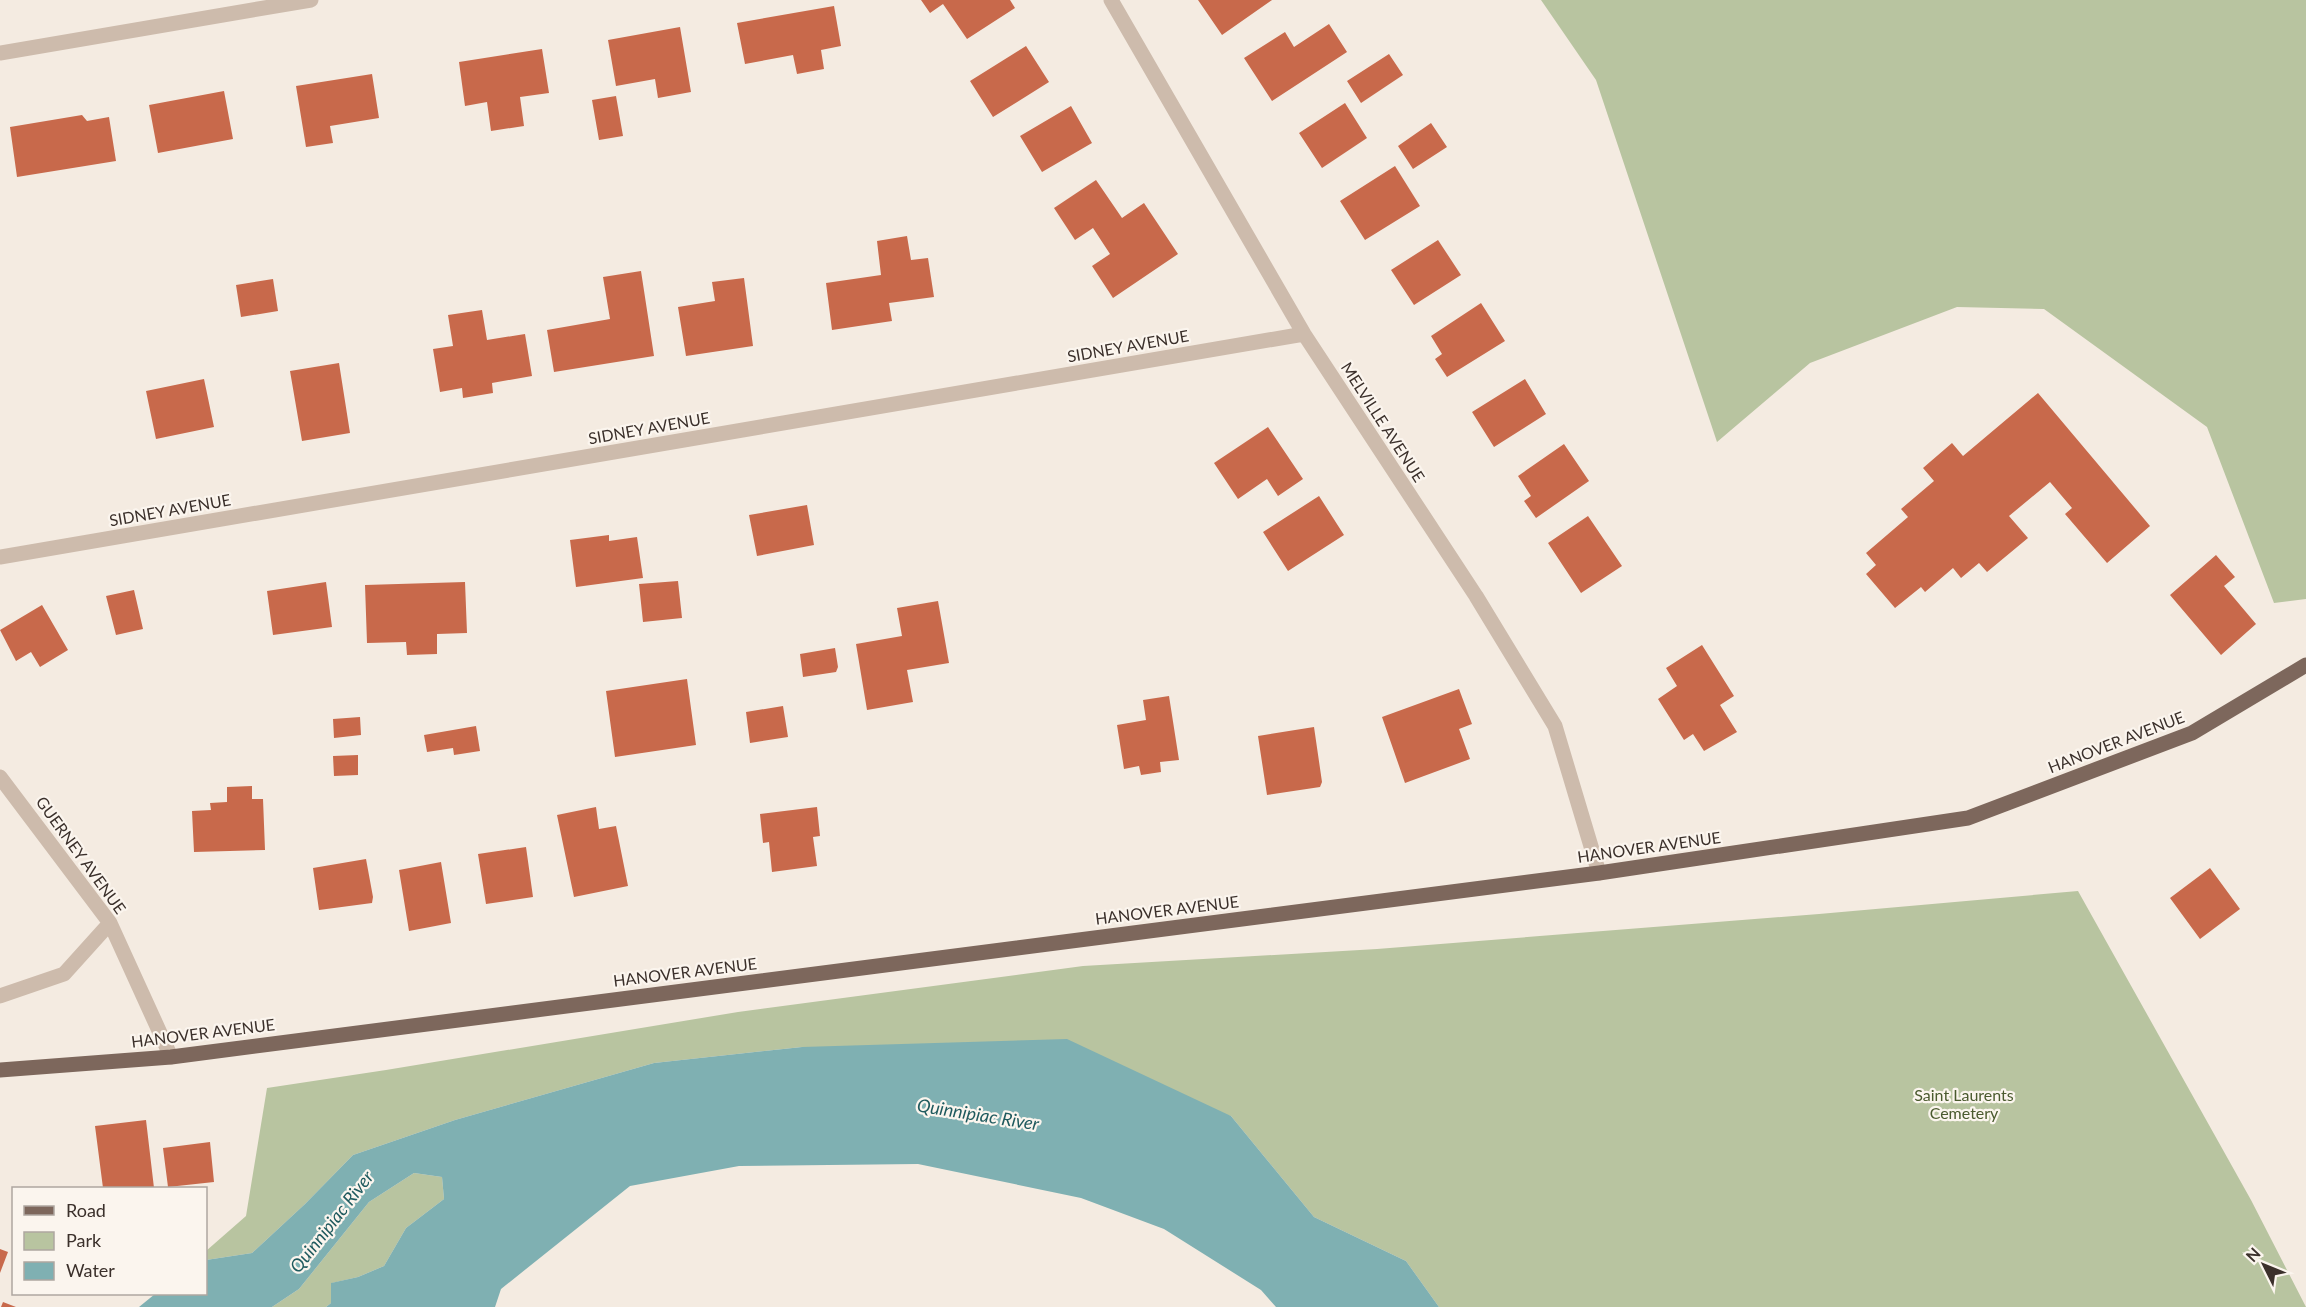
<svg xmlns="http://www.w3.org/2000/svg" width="2306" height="1307" font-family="Lato,sans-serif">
<rect width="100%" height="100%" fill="#f4ebe1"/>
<path fill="#b8c4a0" d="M1541,0H2306V599L2274,603L2207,427L2044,309L1957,307L1810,363L1717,442L1596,80Z
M2078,891L2251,1200L2306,1307H1439L1406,1261L1314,1217L1231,1116L802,1047L654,1063L455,1120L353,1155L305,1204L252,1253L206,1260V1251L246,1216L267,1088L386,1070L738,1012L1083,966L1377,949L1819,914Z
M414,1173L442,1177L444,1199L406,1228L384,1266L358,1277L332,1283L331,1303L326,1307H272L299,1289L369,1202Z"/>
<path fill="#7fb0b2" d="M1067,1039L1231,1116L1314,1217L1406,1261L1439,1307H1276L1261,1290L1164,1229L1081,1198L918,1164L739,1166L630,1186L501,1289L495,1307H326L331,1303V1283L358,1277L384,1266L406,1228L444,1199L442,1177L414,1173L369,1202L299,1289L272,1307H139L155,1294H206V1260L252,1253L305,1204L353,1155L455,1120L654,1063L802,1047Z"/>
<path fill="#c8694b" d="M921,0H1010L1015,8L967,39L943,4L930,13Z
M1198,0H1272L1222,35Z
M834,6L841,46L821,50L824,69L797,74L793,55L745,64L737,23Z
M1329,24L1347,52L1272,101L1244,58L1285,32L1294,47Z
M680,27L691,92L658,98L655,79L616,86L608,40Z
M1026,46L1049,82L993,117L970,81Z
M542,49L549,93L520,97L524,126L491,131L487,102L465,106L459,62Z
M1389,54L1403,75L1361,103L1347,81Z
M372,74L379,118L330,126L333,143L306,147L296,86Z
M224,91L233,139L158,153L149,105Z
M616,96L623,136L599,140L592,100Z
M1345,103L1367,138L1322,168L1299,133Z
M1071,106L1092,143L1042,172L1020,136Z
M82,115L87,121L109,117L116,161L17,177L10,127Z
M1431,123L1447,147L1413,169L1398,146Z
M1395,166L1420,206L1365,240L1340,201Z
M1096,180L1122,218L1144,203L1178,254L1113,298L1092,266L1110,254L1093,228L1075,240L1054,208Z
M907,236L911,260L928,258L934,297L889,303L892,321L832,330L826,283L881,275L877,241Z
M1438,240L1461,275L1414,305L1391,270Z
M641,271L654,356L554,372L547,330L610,319L603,277Z
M744,278L753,346L686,356L678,307L715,301L712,282Z
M273,279L278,311L241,317L236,285Z
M1481,303L1505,341L1447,377L1435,359L1442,354L1431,336Z
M482,310L487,340L525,334L532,376L492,383L493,393L463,398L462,388L440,392L433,349L453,346L448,315Z
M339,363L350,433L302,441L290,371Z
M204,379L214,427L156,439L146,391Z
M1525,379L1546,414L1494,447L1472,412Z
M2038,393L2150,526L2107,563L2065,514L2072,508L2050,482L2009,516L2028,538L1987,572L1979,563L1961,578L1953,568L1925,592L1921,587L1895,608L1866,574L1876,565L1866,553L1908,517L1901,509L1934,481L1923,468L1952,443L1963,456Z
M1268,427L1303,479L1278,496L1267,479L1238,499L1214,463Z
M1564,444L1589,481L1536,518L1524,501L1531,496L1518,476Z
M1319,496L1344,535L1288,571L1263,532Z
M807,505L814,545L757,556L749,515Z
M1588,516L1622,566L1581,593L1548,543Z
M609,535V541L637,537L643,578L576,587L570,540Z
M2216,555L2235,577L2224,586L2256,624L2221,655L2170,595Z
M678,581L682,618L643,622L639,584Z
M326,582L332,627L273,635L267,591Z
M465,582L467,633L437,634V654L407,655L406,642L367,643L365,585Z
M134,590L143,629L116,635L106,596Z
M938,601L949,663L907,670L913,702L867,710L856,644L902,636L897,608Z
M42,605L68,650L40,667L31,652L16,661L0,630Z
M1702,645L1734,696L1720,705L1737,732L1704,751L1693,734L1684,740L1658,699L1677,686L1666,668Z
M835,648L838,667L836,672L803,677L800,654Z
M687,679L696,745L615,757L606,691Z
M1459,689L1472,724L1459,729L1470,759L1405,783L1382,717Z
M1169,696L1179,760L1160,762L1161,772L1141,775L1139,766L1124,769L1117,725L1146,720L1143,700Z
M783,706L788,737L750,743L746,712Z
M360,717L361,735L334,738L333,719Z
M476,726L480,751L454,755L453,748L427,752L424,735Z
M1314,727L1322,782L1320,787L1267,795L1258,736Z
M358,755V775L334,776L333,756Z
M252,786V799H263L265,850L194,852L192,811L211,810L210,803L227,802V787Z
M596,807L599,829L616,826L628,886L574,897L557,815Z
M817,807L820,836L813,837L817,866L772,872L769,842L763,843L760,814Z
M526,847L533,897L486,904L478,854Z
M366,859L373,897L372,903L319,910L313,868Z
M441,862L451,923L409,931L399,870Z
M2210,868L2240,909L2200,939L2170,898Z
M146,1120L154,1188H103L95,1126Z
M210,1142L214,1182L168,1187L163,1148Z
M0,1249L8,1252L0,1273Z
M3,1302L16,1307H1Z"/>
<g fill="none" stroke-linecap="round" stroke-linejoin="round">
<path stroke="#cdbbac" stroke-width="15" d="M1111,0L1304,334L1476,596L1555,726L1599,873
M0,53L311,0
M0,557L1304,334
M0,777L110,923L171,1057
M0,996L64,974L110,923"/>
<path stroke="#7d675c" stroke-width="15" d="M0,1070L171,1057L1599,873L1968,818L2192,733L2306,665"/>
</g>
<g text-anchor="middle" stroke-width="4.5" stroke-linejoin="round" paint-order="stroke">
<g font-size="16" fill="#3b302b" stroke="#fbf5ee">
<text transform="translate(1128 346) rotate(-10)" y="6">SIDNEY AVENUE</text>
<text transform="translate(1383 422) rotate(57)" y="6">MELVILLE AVENUE</text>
<text transform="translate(649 428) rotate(-10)" y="6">SIDNEY AVENUE</text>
<text transform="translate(170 510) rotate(-10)" y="6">SIDNEY AVENUE</text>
<text transform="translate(2116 742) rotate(-21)" y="6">HANOVER AVENUE</text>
<text transform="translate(1649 847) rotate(-8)" y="6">HANOVER AVENUE</text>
<text transform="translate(81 855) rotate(54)" y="6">GUERNEY AVENUE</text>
<text transform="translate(1167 910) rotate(-7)" y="6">HANOVER AVENUE</text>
<text transform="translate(685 972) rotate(-7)" y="6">HANOVER AVENUE</text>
<text transform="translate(203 1033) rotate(-7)" y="6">HANOVER AVENUE</text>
</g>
<g font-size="16" fill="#4a5a2e" stroke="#fbf5ee">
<text x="1964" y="1101">Saint Laurents<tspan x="1964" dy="18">Cemetery</tspan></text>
</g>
<g font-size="18" font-style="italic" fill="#1f5a5e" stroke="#fbf5ee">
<text transform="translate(978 1115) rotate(9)" y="6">Quinnipiac River</text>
<text transform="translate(332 1222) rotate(-52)" y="6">Quinnipiac River</text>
</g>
</g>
<rect x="12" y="1187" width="195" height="108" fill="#fbf5ee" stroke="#aea6a0" stroke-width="1.5"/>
<rect x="24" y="1206" width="30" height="9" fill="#7d675c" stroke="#aea6a0" stroke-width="1.5"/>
<text x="66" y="1217" font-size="18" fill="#3b302b">Road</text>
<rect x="24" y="1232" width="30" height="18" fill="#b8c4a0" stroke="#aea6a0" stroke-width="1.5"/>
<text x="66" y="1247" font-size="18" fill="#3b302b">Park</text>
<rect x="24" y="1262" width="30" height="18" fill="#7fb0b2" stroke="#aea6a0" stroke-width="1.5"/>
<text x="66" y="1277" font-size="18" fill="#3b302b">Water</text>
<g transform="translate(2264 1265) rotate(313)" stroke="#fbf5ee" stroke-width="4.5" paint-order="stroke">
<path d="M0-4.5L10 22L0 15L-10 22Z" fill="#3b302b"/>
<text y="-9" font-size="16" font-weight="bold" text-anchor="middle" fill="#3b302b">N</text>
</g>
</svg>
